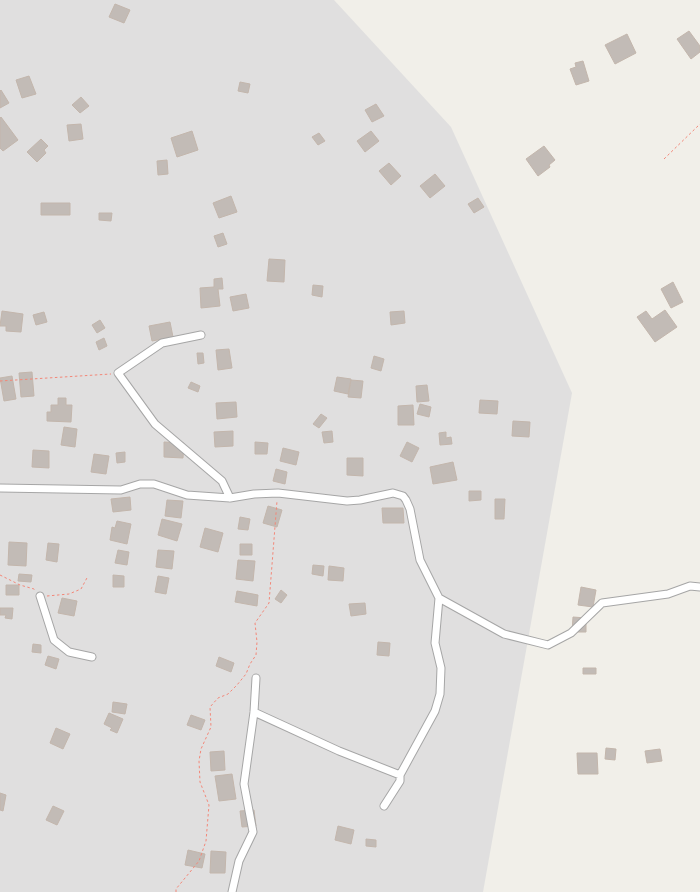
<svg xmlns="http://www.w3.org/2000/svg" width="700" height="892" font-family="Inter,sans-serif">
<rect width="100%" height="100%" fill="#f1efe9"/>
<path fill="#e0dfdf" d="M0,0H334L451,127L572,393L483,892H0Z"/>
<path fill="#c2bbb6" stroke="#c3b6ac" d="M115,4L130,10L124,23L109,17Z
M689,31L700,46V52L691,59L677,39Z
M627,34L636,53L615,64L605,45Z
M583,61L589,81L576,85L570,69L576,67L575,63Z
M29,76L36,94L22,98L16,80Z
M240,82L250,84L248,93L238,91Z
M1,90L9,103L0,108V91Z
M81,97L89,106L80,113L72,105Z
M376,104L384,116L372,122L365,110Z
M1,117L18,140L3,151L0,148V118Z
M81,124L83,139L69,141L67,125Z
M192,131L198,150L177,157L171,138Z
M371,131L379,141L365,152L357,141Z
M319,133L325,141L318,145L312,137Z
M41,139L48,146L44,150L46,153L37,162L27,152Z
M544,146L555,160L549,165L550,167L538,176L526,159Z
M167,160L168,174L158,175L157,161Z
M389,163L401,176L391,185L379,171Z
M435,174L445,186L430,198L420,186Z
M231,196L237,212L219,218L213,203Z
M478,198L484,207L474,213L468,204Z
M41,203H70V215H41Z
M99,213H112L111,221L99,220Z
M223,233L227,244L218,247L214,236Z
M269,259L285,260L284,282L267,281Z
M222,278L223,289H218L220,306L201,308L200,288L214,287V279Z
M673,282L683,302L671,308L661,289Z
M313,285L323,286L322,297L312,295Z
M246,294L249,308L233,311L230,297Z
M665,310L677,327L655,342L637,317L646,311L652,319Z
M2,311L23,314L21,332L6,331V326H0Z
M404,311L405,323L391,325L390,312Z
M44,312L47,322L36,325L33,315Z
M100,320L105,328L97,333L92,325Z
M170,322L173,337L152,341L149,326Z
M104,338L107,346L99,350L96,342Z
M229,349L232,368L218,370L216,350Z
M197,353H203L204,363L198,364Z
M374,356L384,359L381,371L371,368Z
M32,372L34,396L21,397L19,373Z
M12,376L16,399L4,401L0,378Z
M337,377L351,379L348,394L334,391Z
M351,380L363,381L361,398L348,397Z
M191,382L200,386L198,392L188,388Z
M427,385L429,401L417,402L416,386Z
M58,398H66V405H72L71,422L47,421V412H51V405H58Z
M480,400L498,401L497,414L479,413Z
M236,402L237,417L217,419L216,403Z
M420,404L431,407L429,417L417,414Z
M413,405L414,425H398V406Z
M321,414L327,418L319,428L313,424Z
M513,421L530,422L529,437L512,436Z
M64,427L77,429L75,447L61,445Z
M233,431V446L215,447L214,432Z
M332,431L333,442L324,443L322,432Z
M446,432V438L451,437L452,444L440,445L439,433Z
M164,442L184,443L183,458L164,457Z
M255,442L268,443L267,454H255Z
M407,442L419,448L412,462L400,456Z
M283,448L299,452L296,465L280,461Z
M33,450L49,451V468L32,467Z
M125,452V462L117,463L116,453Z
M94,454L109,456L106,474L91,472Z
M347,458H363V476L347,475Z
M453,462L457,480L433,484L430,467Z
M276,469L287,472L285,484L273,481Z
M469,491H481V500L469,501Z
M130,497L131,510L113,512L111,499Z
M495,499H505L504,519H495Z
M167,500L183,501L181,518L165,516Z
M268,506L282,510L277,527L263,523Z
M382,508H403L404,523H383Z
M240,517L250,519L248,530L238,529Z
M162,519L182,524L177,541L158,535Z
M117,521L131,524L127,544L110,540L112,527L115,528Z
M205,528L223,533L218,552L200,547Z
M9,542L27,543L26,566L8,565Z
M48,543L59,544L57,562L46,560Z
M240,544H252V555H240Z
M118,550L129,552L127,565L115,563Z
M158,550L174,551L172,569L156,567Z
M238,560L255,561L253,581L236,579Z
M313,565L324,566L323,576L312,574Z
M329,566L344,568L343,581L328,580Z
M19,574L32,575L31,582L18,581Z
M113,575L124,576V587H113Z
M158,576L169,578L166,594L155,592Z
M6,585H19V595H6Z
M581,587L596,590L593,607L578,605Z
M281,590L287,595L281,603L275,599Z
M237,591L258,595L257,606L235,602Z
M62,598L77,601L74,616L58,613Z
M365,603L366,614L351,616L349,604Z
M0,608H13L12,619L5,618L6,615H0Z
M573,617L586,618V632H572Z
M378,642L390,643L389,656L377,655Z
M33,644L41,645V653L32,652Z
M48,656L59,659L56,669L45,665Z
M219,657L234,663L231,672L216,666Z
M583,668H596V674H583Z
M113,702L127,704L125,714L112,712Z
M109,713L123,719L117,733L110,730L112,728L104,724Z
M191,715L205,720L201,730L187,725Z
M56,728L70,734L63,749L50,743Z
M606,748L616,749L615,760L605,759Z
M660,749L662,761L647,763L645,751Z
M224,751L225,770L211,771L210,752Z
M577,753H597L598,774H578Z
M232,774L236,799L219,801L215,776Z
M0,793L6,795L3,811L0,810Z
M53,806L64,811L57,825L46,820Z
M254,810L256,826L242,827L240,811Z
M338,826L354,830L351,844L335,840Z
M366,839L376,840V847L366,846Z
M188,850L205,854L202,868L185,865Z
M211,851L226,852L225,873H210Z"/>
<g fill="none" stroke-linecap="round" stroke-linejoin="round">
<defs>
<path id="minor" d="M201,335L162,343L118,373L155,424L222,481L230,498
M0,488L121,490L140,484H154L187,495L230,498L254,494L278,493L347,501L360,500L393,493L403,496L406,500L410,509L420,560L439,598L435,643L441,668L440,694L435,711L400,775V781L384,806
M40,596L54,640L69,652L92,657
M439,598L504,634L548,645L571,633L602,603L668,594L690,586L700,587
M254,712L339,751L400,775
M232,892L239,861L253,832L244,784L254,712L256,678"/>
</defs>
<use href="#minor" stroke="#a6a6a6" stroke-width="9"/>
<path stroke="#f38778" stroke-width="1" stroke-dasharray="2.5 2.5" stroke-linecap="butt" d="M664,159L700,124
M0,381L111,374
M0,575L20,585L34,589L36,591
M47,596L69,594L81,589L88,576
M176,892V889L199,861L206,841L209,805L200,782L199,761L201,749L211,727L210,707L218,698L228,694L237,685L246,674L250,664L256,655L257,642L255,623L269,603L277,501"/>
<use href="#minor" stroke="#fff" stroke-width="7"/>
</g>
</svg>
